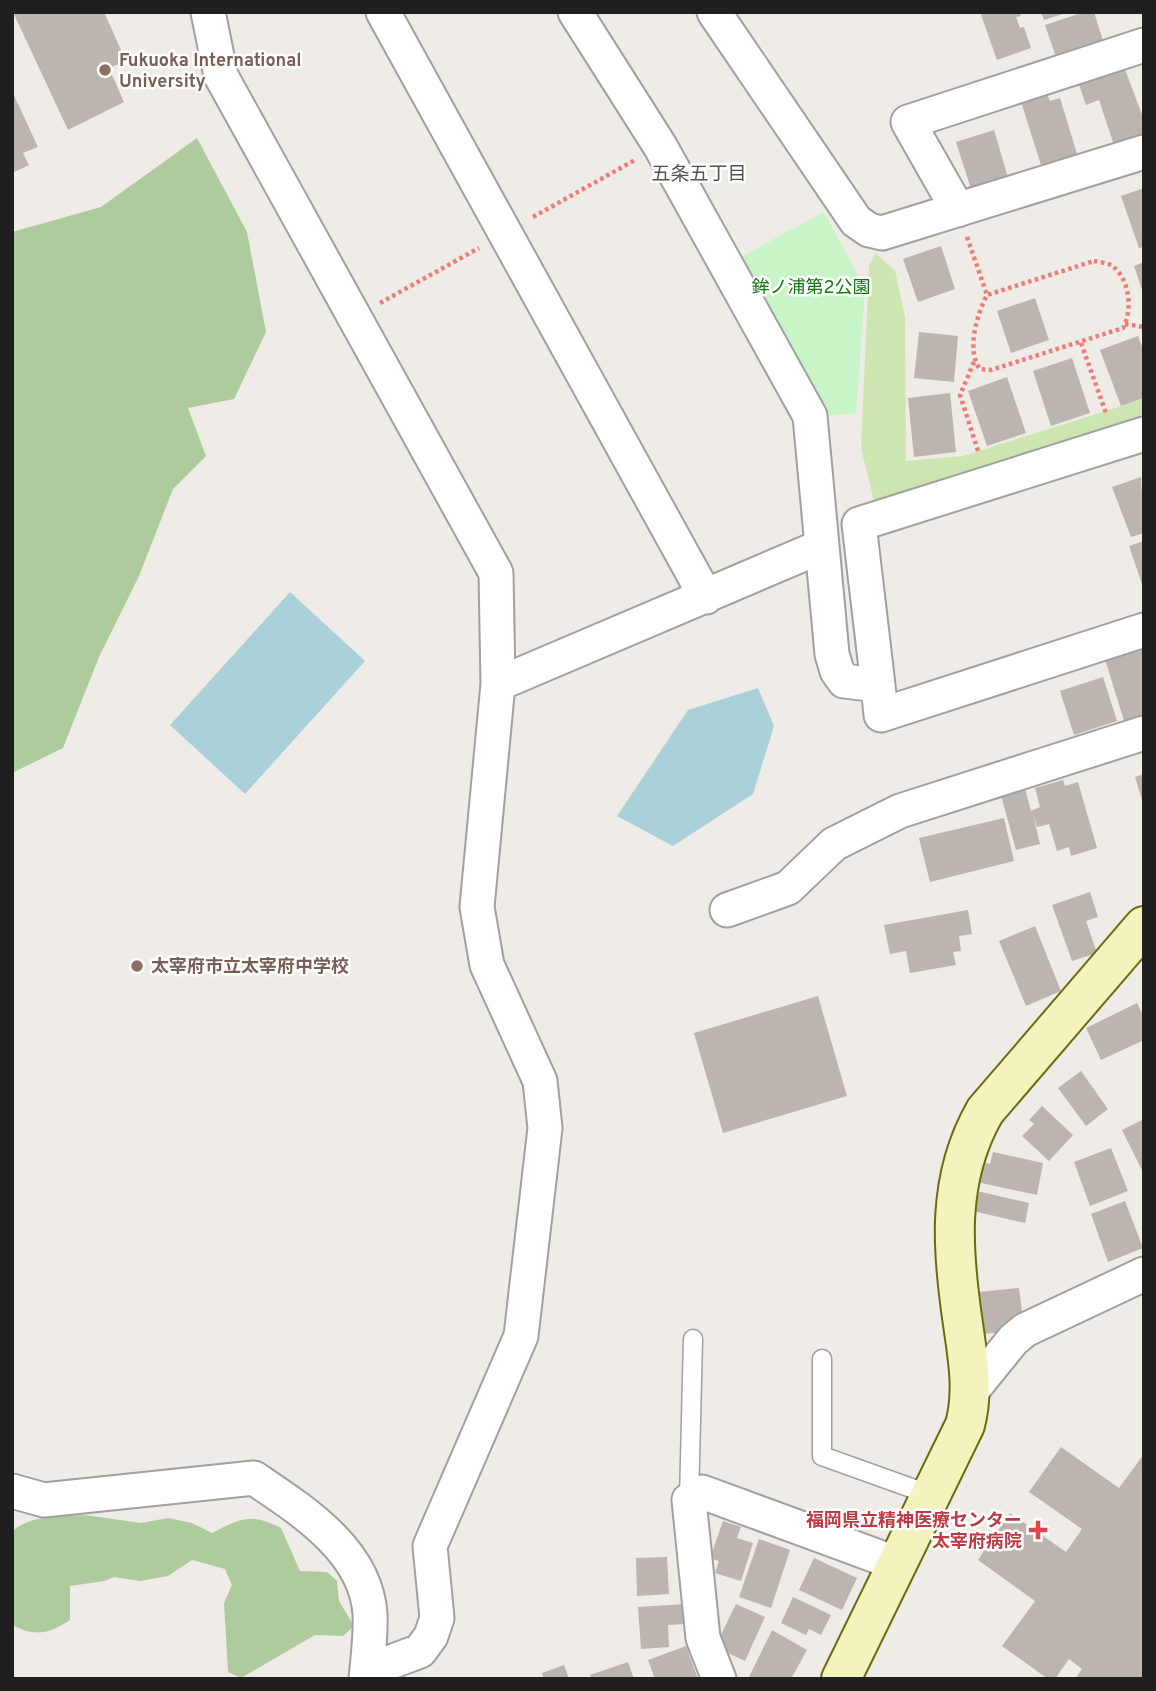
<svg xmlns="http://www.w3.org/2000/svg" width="1156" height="1691" font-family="Overpass,'Noto Sans JP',sans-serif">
<rect width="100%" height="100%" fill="#efebe6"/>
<path fill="#cde5b0" d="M876,253L895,271L905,317L906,461L963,456L1144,399V418L874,501L861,448L869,266Z"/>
<path fill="#aecb9e" d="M197,138L247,232L266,332L234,399L188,408L206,456L173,489L139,576L99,657L63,748L12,773V232L101,207Z
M85,1515L141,1523L168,1518L192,1523L212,1533C241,1518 251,1513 281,1528L300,1571L327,1572L337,1581L339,1601L354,1626L343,1636L315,1635L241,1678L228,1672L224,1603L232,1585L225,1569L192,1560L168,1576L140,1581L114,1577L104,1581L70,1586V1620C49,1634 35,1637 12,1625V1532C28,1515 63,1516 85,1515Z"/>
<path fill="#c7f5c7" d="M824,212L865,289L856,413L829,416L741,257Z"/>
<path fill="#aad1d9" d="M290,592L365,661L245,794L170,725Z
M758,688L774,726L753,794L673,846L617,816L688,710Z"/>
<path fill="#bcb4af" d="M13,12H104L126,61L109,68L124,102L68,130Z
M980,12H1019L1021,16L1016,17L1020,28L1024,27L1031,48L997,60Z
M1041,12H1066V13L1044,20Z
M1084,12H1094L1104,44L1057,60L1045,25Z
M1123,64L1144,120V139L1115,148L1099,100L1086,105L1077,79Z
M12,91L38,147L23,153L29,165L12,173Z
M1047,94L1050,101L1060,98L1078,157L1042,168L1021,102Z
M994,130L1009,181L972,192L956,142Z
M1144,188V247L1139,248L1121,196Z
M941,246L955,289L918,302L903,259Z
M1144,262V293H1143L1134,266Z
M1035,298L1049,340L1011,353L997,311Z
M919,332L958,336L954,382L914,378Z
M1138,336L1144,352V398L1121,406L1100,350Z
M1072,358L1090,413L1051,426L1033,371Z
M1007,377L1026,433L987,446L968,391Z
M950,393L956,452L914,457L908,398Z
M1141,477L1144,533L1131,537L1112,487Z
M1144,541V587H1143L1129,546Z
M1144,643V721L1126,727L1104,656Z
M1103,677L1117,721L1074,735L1060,691Z
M1144,774V803H1143L1135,777Z
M1063,780L1065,786L1078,782L1097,848L1071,856L1069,847L1057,851L1049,824L1037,827L1033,814L1040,844L1016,850L1000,792L1024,785L1031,811L1040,807L1035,788Z
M1004,818L1014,861L930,882L919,838Z
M1090,892L1098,917L1086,921L1097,953L1072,961L1052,905Z
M968,910L972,934L959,936L961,951L953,952L956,965L910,973L906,951L890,954L884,925Z
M1035,926L1061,991L1026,1006L999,941Z
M818,996L847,1096L723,1133L694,1033Z
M1137,1003L1144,1017V1040L1101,1060L1086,1028Z
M1081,1071L1108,1109L1086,1126L1058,1088Z
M1042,1106L1073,1135L1049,1161L1022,1136L1034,1124L1029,1120Z
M1144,1119V1174L1122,1130Z
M1111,1148L1128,1191L1090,1206L1074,1162Z
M993,1152L1043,1163L1037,1195L977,1182L982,1162L990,1164Z
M977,1191L1029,1203L1025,1223L973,1211Z
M1125,1201L1143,1248L1108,1262L1091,1214Z
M1019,1288L1023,1319L1007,1321L1008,1332L982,1334L978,1292Z
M1061,1447L1119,1488L1144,1454V1679H1075L1082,1669L1069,1659L1055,1679H1048L1002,1646L1035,1601L978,1560L1010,1513L1066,1552L1082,1529L1029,1492Z
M723,1521L741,1527L737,1538L753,1543L741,1581L715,1573L719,1561L710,1558Z
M759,1539L790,1550L771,1608L739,1597Z
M667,1557L669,1594L637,1596L636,1558Z
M814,1558L857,1578L842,1610L799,1590Z
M793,1597L831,1615L821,1635L809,1629L806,1635L781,1623Z
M685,1604L686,1624L668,1625L669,1647L641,1649L638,1607Z
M736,1604L765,1617L745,1661L715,1647Z
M772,1630L807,1650L791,1679H748Z
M686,1646L698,1679H655L648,1660Z
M628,1662L634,1679H592L590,1675Z
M564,1665L569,1679H538L543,1677L542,1673Z"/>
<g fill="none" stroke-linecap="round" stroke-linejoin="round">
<defs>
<path id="lane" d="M822,1359V1456L931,1495
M689,1500L693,1339"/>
<path id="street" d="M208,12L221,76L496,573L498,684L477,907L487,965L540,1081L545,1128L521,1336L430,1546L437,1618L431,1636L420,1651L367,1671
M383,12L706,597
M575,12L660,146L810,416L832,654L837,671L844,681L878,685L881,715L1144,630
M714,12L856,221L869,230L882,233L1144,152
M958,210L908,122L1144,45
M498,684L820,547
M878,685L859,524L1144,434
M727,910L788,888L834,844L900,811L1144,733
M971,1392L1013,1340L1025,1330L1144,1274
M12,1491L44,1500L254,1478C301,1510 366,1550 370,1614C371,1635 368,1658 366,1679
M719,1679L703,1638L689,1500L702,1492L898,1564"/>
<path id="secondary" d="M841,1679L965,1425C974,1391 968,1359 963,1324C952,1250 946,1179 985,1111L1144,926"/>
</defs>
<use href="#lane" stroke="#a0a0a0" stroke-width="21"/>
<use href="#street" stroke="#a0a0a0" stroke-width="37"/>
<use href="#secondary" stroke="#696d0e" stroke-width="42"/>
<path stroke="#ee7c77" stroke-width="4.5" stroke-dasharray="3.5 3.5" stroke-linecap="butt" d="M533,217L635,160
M967,237L987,295
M1094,261C1099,262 1107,263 1111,265C1130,278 1133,310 1123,328L991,370L980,369C966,351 977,314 987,295Z
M380,303L479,248
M1125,324L1144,327
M1081,343L1106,413
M974,362L960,395L979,454"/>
<use href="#lane" stroke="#fff" stroke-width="18"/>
<use href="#street" stroke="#fff" stroke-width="33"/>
<use href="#secondary" stroke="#f4f3be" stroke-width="38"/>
</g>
<g fill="#8d6e63" stroke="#fff" stroke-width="2.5">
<circle cx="105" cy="70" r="7"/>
<circle cx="137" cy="966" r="7"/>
</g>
<path fill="#e0444e" stroke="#fff" stroke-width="2.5" d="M1034.5 1519.5h7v7h7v7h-7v7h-7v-7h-7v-7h7z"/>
<g text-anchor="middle" stroke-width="5" stroke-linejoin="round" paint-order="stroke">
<g font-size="18" font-weight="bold" fill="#785e54" stroke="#fff" text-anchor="start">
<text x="119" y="66">Fukuoka International<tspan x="119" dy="21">University</tspan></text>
<text x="151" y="972">太宰府市立太宰府中学校</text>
</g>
<g font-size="18" fill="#157516" stroke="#fff">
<text x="811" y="293">鉾ノ浦第2公園</text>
</g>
<g font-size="18" font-weight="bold" fill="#be3a42" stroke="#fff" text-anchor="end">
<text x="1022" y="1526">福岡県立精神医療センター<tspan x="1022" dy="21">太宰府病院</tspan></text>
</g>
<g font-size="19" fill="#525252" stroke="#fff">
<text x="699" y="180">五条五丁目</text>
</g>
</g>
<rect width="1156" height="1691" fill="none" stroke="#1f1f1f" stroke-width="28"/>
</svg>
